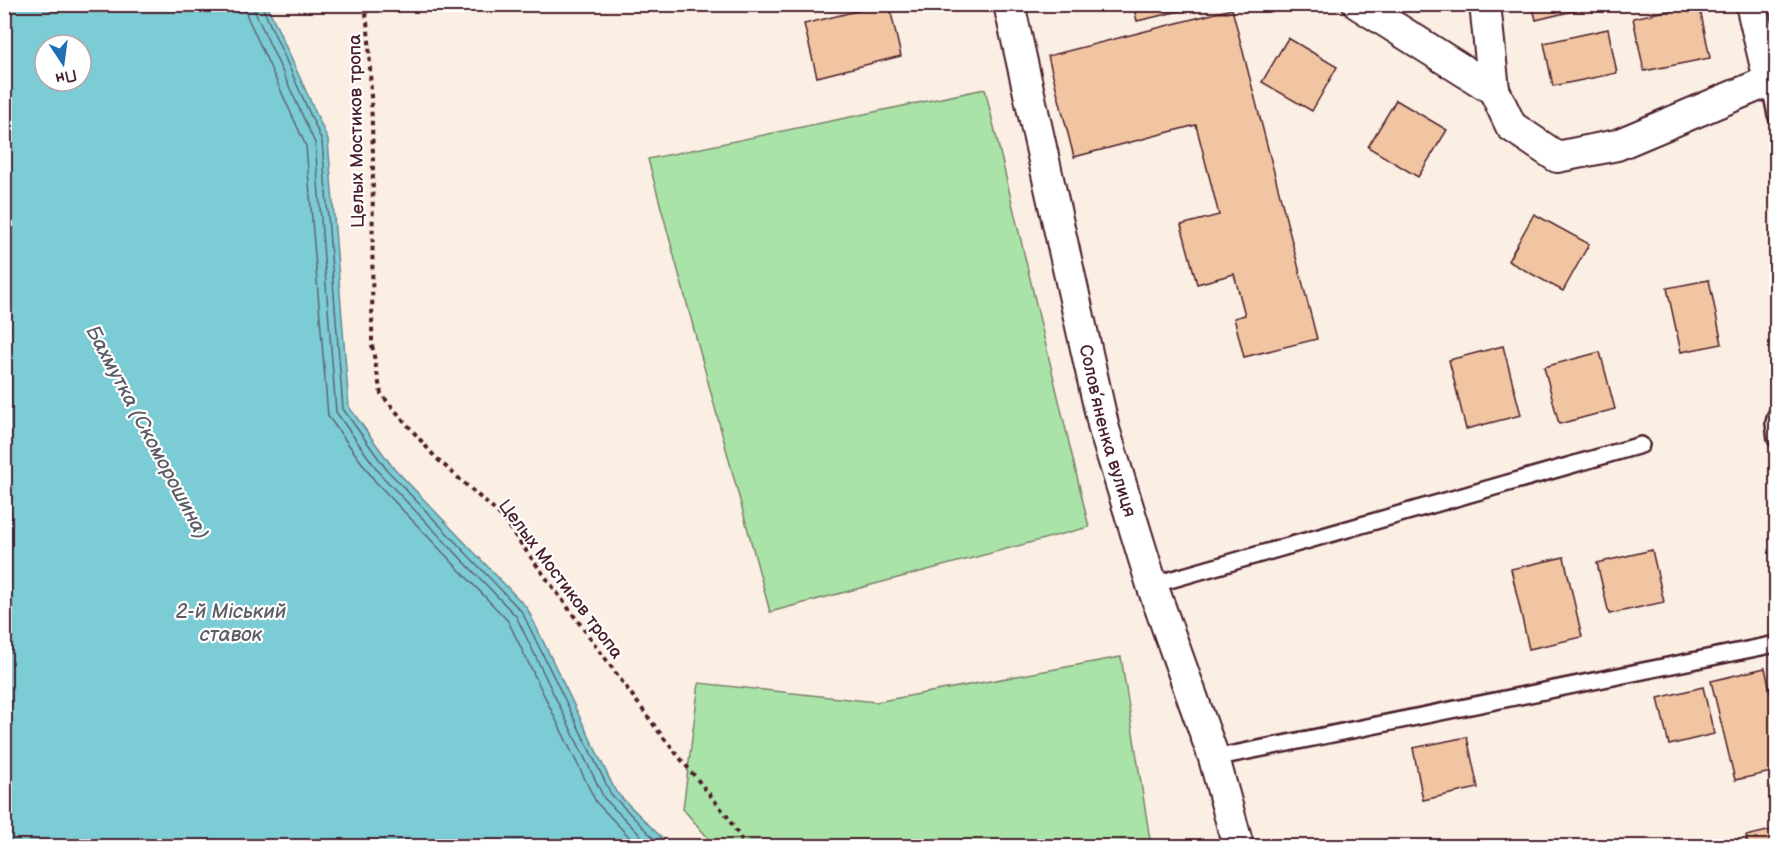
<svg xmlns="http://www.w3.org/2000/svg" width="1781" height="851" font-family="'Balsamiq Sans',sans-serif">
<rect width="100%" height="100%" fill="#fbeee3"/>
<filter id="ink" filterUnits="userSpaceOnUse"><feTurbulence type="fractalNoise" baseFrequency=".0167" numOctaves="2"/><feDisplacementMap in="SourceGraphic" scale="12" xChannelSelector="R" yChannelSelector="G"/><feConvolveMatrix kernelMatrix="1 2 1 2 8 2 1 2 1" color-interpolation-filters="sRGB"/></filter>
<g filter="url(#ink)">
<path fill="#a9e3a8" stroke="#7a816a" stroke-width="1.5" d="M985,89L1089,527L770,612L648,159Z
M1121,657L1151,846H715L683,809L699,683L876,702Z"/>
<path fill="#7cccd5" stroke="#688791" stroke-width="1.5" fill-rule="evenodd" d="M5,4L267,5L328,140L349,407L392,466L527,608L616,792L670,846H5L4,650L8,618L4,615ZM45,45H81V81H45Z"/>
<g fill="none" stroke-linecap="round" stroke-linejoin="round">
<path stroke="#5e646f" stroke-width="1.5" d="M245,4L247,16L306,146L328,416L375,481L508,621L596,802L638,846
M254,4L255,12L315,143L336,412L381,475L516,616L604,798L651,846
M261,4L322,141L343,409L387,470L522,612L611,794L661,846"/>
</g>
<path fill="#f1c5a1" stroke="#4a1f2b" stroke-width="1.5" d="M885,4H889L901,56L817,77L804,24Z
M1133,4H1206V5L1137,21Z
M1532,4H1602L1536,20Z
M1699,4L1710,58L1644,71L1633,18Z
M1232,9L1317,339L1244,357L1234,318L1245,315L1234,274L1197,284L1181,225L1219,215L1196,125L1074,157L1048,56Z
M1608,29L1617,73L1553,86L1544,43Z
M1288,38L1337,67L1312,111L1262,82Z
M1396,100L1447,130L1418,177L1368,147Z
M1534,214L1589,244L1563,291L1508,261Z
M1709,280L1722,344L1681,352L1667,288Z
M1503,346L1521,415L1466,429L1449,360Z
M1600,352L1615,409L1559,424L1544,367Z
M1652,550L1664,602L1609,614L1597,563Z
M1564,557L1582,637L1529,649L1511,569Z
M1765,668L1776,716V771L1735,780L1711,681Z
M1703,687L1714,734L1669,745L1658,698Z
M1467,737L1478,788L1423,800L1413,748Z
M1776,829V846H1748L1746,836Z
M1705,840L1707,846H1679Z"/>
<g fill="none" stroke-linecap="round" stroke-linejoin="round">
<defs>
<path id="lane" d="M1769,80L1776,115
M1776,415L1774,423L1776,439
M1152,585L1641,445
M1214,758L1776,644"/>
<g id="street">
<path id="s1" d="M1009,4L1104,429L1152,585L1214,758L1238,846"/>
<path d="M1358,4L1494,90L1485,4"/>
<path d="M1751,4L1769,80"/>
<path d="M1494,90L1511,126L1557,157L1617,145L1776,78"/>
</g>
</defs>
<use href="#lane" stroke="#4a1f2b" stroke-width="20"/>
<use href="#street" stroke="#4a1f2b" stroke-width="34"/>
<path stroke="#4a1f2b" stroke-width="4" stroke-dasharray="4.5 4.5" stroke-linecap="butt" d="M365,4L369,40L373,154L372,345L381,394L435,457L500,515L662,736L727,816L745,846"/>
<use href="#lane" stroke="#fff" stroke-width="15"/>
<use href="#street" stroke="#fff" stroke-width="30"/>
</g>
</g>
<g text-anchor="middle" stroke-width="4.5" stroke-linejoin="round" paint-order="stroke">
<g font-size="18" fill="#4a1f2b" stroke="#fff">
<text transform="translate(356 131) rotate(-91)" y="6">Целых Мостиков тропа</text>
<text dy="6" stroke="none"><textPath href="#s1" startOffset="438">Солов’яненка вулиця</textPath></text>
<text transform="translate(561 579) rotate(53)" y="6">Целых Мостиков тропа</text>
</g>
<g font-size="20" font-style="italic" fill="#5c5c66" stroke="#fff">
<text transform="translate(148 432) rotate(62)" y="7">Бахмутка (Скоморошина)</text>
<text x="231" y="618">2-й Міський<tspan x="231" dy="23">ставок</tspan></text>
</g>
</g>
<rect width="1781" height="851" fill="none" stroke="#fff" stroke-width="24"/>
<rect x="12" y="12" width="1757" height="827" fill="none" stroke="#4a1f2b" stroke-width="2" filter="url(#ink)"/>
<g transform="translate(63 63) rotate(167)"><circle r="28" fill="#ffffff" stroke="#b7a5aa" stroke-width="1.5"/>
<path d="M0-4.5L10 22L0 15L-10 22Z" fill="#1f6fb2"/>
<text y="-9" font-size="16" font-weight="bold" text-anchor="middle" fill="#4a1f2b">Пн</text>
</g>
</svg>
